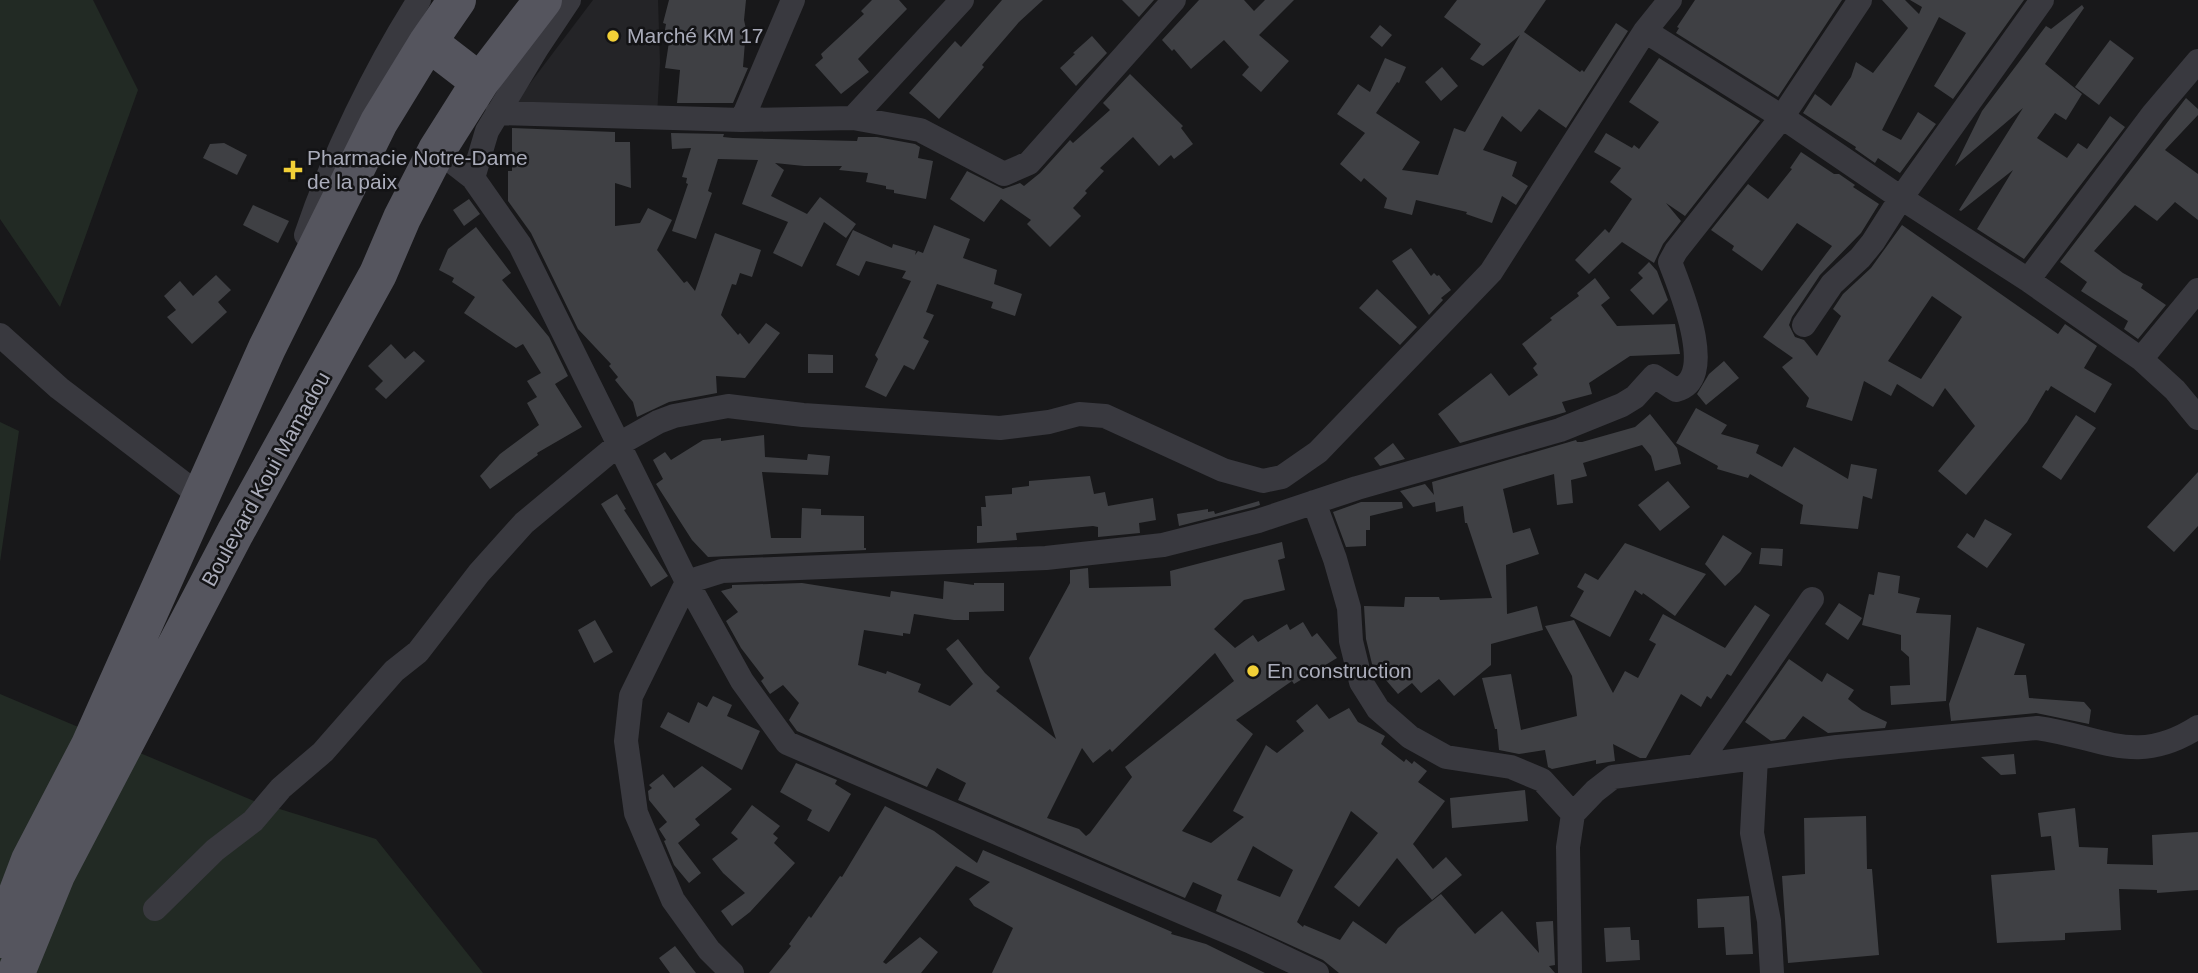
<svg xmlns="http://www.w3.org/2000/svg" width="2198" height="973" font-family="Helvetica,sans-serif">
<rect width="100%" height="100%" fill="#18181a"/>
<path fill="#242427" d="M593,0H658L660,63L657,116L513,106Z"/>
<path fill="#222a24" d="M0,0H93L138,90L60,307L0,219Z
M0,422L19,431L0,562Z
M0,694L254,801L376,839L483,973H0Z"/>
<path fill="#3f4044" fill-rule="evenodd" d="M669,0H746L744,20L746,29L743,67L748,68L733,103H677L680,70L665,68L669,42L663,41L666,24L663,23Z
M872,0H899L907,9L858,59L869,72L841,94L815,65L823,58L821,54L864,14L861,11Z
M1002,0H1043L1019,22L982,65L984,67L939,119L909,93L955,41L961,47Z
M1122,0H1154L1139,17Z
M1199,0H1244L1254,11L1265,0H1294L1259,35L1289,61L1261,92L1242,75L1249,67L1224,40L1191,69L1174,49L1172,51L1162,40Z
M1457,0H1546L1524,32L1580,72L1582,70L1584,72L1616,23L1628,31L1566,128L1539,109L1521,132L1502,116L1483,150L1517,162L1512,176L1528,186L1516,205L1502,196L1492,223L1466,214L1467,212L1416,200L1412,215L1384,208L1387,198L1364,178L1361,182L1340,164L1365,133L1337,114L1358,84L1370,92L1385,58L1406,67L1399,83L1397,82L1376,113L1420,142L1402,170L1438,175L1454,128L1465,132L1520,35L1483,66L1470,59L1481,44L1444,17Z
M1695,0H1842L1778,97L1676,33L1679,28L1677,27Z
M1882,0H1905L1919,14L1922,7L1910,0H2024L1953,99L1934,86L1966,33L1939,17L1882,130L1901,140L1918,112L1936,124L1900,173L1878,158L1875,163L1855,149L1856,147L1803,113L1815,94L1831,106L1851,77L1856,62L1873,73L1908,28Z
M2082,5L2084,8L2045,64L2082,94L2066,120L2055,113L2037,138L2067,158L2078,143L2087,149L2110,116L2125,127L2024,259L1977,229L2013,170L1961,211L1959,210L2023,108L1955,166L1982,111L2046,26L2051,29Z
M1380,25L1392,35L1382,47L1370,37Z
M1092,36L1107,53L1076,86L1060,68L1075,54L1073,53Z
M2110,40L2134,58L2099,105L2075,87Z
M1659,58L1760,121L1685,216L1666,203L1681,221L1663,244L1654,263L1622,242L1589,274L1575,260L1605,229L1609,233L1632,199L1610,182L1621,168L1594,152L1606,133L1632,148L1634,145L1639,149L1659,122L1629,102Z
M1442,67L1458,86L1441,101L1425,82Z
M1130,74L1183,126L1181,128L1193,144L1174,159L1171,155L1159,166L1133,137L1100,168L1104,171L1085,191L1087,193L1073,208L1081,216L1050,247L1027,224L1031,220L1001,199L984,222L950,199L967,171L1003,189L1020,183L1024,186L1040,173L1070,140L1073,143L1110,110L1103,103Z
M2186,98L2198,109V115L2165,150L2198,174V220L2175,202L2157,221L2135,205L2094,251L2123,273L2143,284L2141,288L2166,305L2138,339L2124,329L2128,321L2081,291L2087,282L2060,262Z
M512,128L615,132V142H630L631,188L615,183V226L640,223L648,208L672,220L657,250L684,283L687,281L695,291L715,233L761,250L752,277L740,273L736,285L732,284L721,315L738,335L740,333L749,344L766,323L780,333L745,378L716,376L717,393L669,402L637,417L633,402L615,380L618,377L609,366L611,364L578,329L531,233L508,201V171H512Z
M671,133L724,134L723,137L733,138L857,141L858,137H877L915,144L920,147L918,158L933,161L926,199L894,193V190L886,189V186L866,182L868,173L839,170L842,166H804L775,163L784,170L771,196L807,214L820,197L856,224L846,238L824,222L802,267L773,253L788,222L742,204L758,160L718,159L708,191L712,193L696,239L672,231L688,184L686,183L687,178L682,177L691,148L672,149Z
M224,143L247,155L237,175L203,158L210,144Z
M1801,152L1834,174H1839L1855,185L1853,187L1879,204L1861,233L1820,275L1792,317L1789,325L1795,337L1804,340L1817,356L1841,316L1833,309L1843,294L1871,268L1902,225L2058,334L2065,324L2097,346L2084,368L2112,384L2095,413L2051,386L2048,391L2046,390L2027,422L1966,495L1938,471L1975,426L1945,388L1933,407L1897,384L1891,396L1864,381L1852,421L1806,407L1809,398L1782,367L1793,358L1763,337L1832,246L1797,223L1762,271L1732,250L1734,246L1711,230L1748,184L1768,199L1792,169L1790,168ZM1932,296L1962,317L1921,379L1888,361Z
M469,199L480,214L464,226L453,210Z
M253,205L289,221L278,243L243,225Z
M934,225L970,239L963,258L997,270L994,284L1022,294L1015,316L991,308L993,302L937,284L926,312L934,315L923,338L929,341L914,370L904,365L886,397L865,387L878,359L875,355L911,281L902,278L906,271L866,261L859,276L836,265L853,230L892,248L893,244L916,251L915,255L918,251L923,253Z
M476,227L511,273L502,280L549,337L568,376L555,384L582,427L537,453L538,455L490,489L480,476L500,454L539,425L527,403L537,397L527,381L541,373L523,344L516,348L464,313L475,297L452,282L454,278L439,270L448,249Z
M1411,248L1431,276L1434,273L1437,276L1439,275L1451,290L1441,298L1443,300L1429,315L1392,261Z
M1649,262L1657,271L1668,300L1653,315L1630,290L1643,278L1638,273Z
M216,275L231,290L218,302L227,312L192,344L167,317L176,310L164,296L180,281L193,296Z
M1595,278L1610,298L1601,305L1617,326L1675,324L1680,354L1630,356L1589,383L1592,394L1562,402L1566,412L1460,443L1438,414L1491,373L1509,396L1538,375L1533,368L1537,364L1522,344L1552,320L1550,318L1579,296L1577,293Z
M1377,289L1417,327L1400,345L1359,308Z
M391,344L405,359L414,351L425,361L386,399L375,389L383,381L368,366Z
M808,354L833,355V373H808Z
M1724,361L1739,378L1706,405L1697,394L1709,374Z
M1696,408L1727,425L1721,434L1759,445L1756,453L1782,467L1794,447L1848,479L1851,464L1877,469L1872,499L1863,496L1858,529L1800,524L1803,505L1750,474L1748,478L1717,469L1718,466L1676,443Z
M1650,414L1677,448L1681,464L1655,471L1651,456L1642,445L1583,463L1587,476L1571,480L1573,503L1557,505L1554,474L1503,489L1513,533L1530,528L1539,554L1506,565L1507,614L1537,606L1543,630L1491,644V665L1454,696L1439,679L1421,693L1412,683L1398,694L1372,664L1366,639L1364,606L1404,607L1405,597H1439L1440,600L1492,598L1467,523H1465L1463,506L1436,512L1435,502L1413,507L1400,491L1425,484L1434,495L1432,482L1576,440L1577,442H1582L1635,427Z
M2076,415L2096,428L2061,480L2042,467Z
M764,435L765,457L807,460L808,454L830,456L828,475L762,472L771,538H801L802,508L821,509V515L864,516V548H866V550L708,557L692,540L656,484L663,479L653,460L665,452L671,460L703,440L721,438V441Z
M1393,443L1405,459L1380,466L1374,458Z
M2198,472V526L2174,552L2147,527Z
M1090,476L1094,494L1105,492L1108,506L1153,498L1156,520L1139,523L1140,533L1098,537V527L1093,526L1016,533L1017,540L977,543V526H982L981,507H986L985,496L1012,494V488L1029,486V481Z
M1668,481L1690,507L1660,531L1638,505Z
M617,494L626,509L624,510L668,576L651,587L601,504Z
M1259,501L1260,505L1254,507L1179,526L1177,514L1208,509V512L1214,511L1215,514Z
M1361,502H1402L1403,508L1370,516V530H1366V546L1346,547L1333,512Z
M1985,519L2012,534L1987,568L1957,547L1967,533L1974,538Z
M1723,535L1752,553L1740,572L1725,586L1705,564Z
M1282,542L1285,558L1278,560L1285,590L1244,600L1214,629L1235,648L1253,635L1258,642L1287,624L1290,630L1303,622L1312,637L1317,633L1337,658L1294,684L1292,681L1236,720L1253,734L1182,831L1211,843L1244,817L1233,811L1266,745L1277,753L1304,731L1296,721L1317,704L1329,719L1349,708L1358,722L1385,736L1381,744L1404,762L1406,759L1412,764L1414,761L1427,771L1418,782L1445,801L1413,844L1433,869L1446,857L1462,875L1432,900L1397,858L1359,907L1334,887L1378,833L1351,811L1297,922L1303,927L1304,925L1340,940L1353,921L1386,944L1398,928L1441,894L1475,934L1502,911L1539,953L1536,922L1553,921L1555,965L1549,966L1555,973H1339L1323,960L1216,911L1222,895L1193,882L1185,898L958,800L966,783L937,768L927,787L797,731L789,720L799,703L783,685L770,694L761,681L764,678L741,648L726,621L738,612L721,591L732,588V585L802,583L890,597L891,591L943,599L944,581L974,585V583H1004V611L969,612V620H954L914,614L910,634L903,633V636L864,630L858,665L886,674L887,671L921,684L918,692L950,706L973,684L946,649L958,639L985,673L1000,687L996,691L1056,739L1029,658L1070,583V570L1088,568L1089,588L1171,586L1170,571ZM1215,653L1234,681L1125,767L1132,777L1090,833L1086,836L1079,829L1047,818L1082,748L1093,763L1110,749L1112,752ZM1253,846L1293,870L1280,897L1237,880Z
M1625,543L1706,574L1675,616L1643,593L1642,595L1635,590L1610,637L1570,616L1584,591L1577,587L1585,573L1598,580Z
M1761,548L1783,549L1782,566L1759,564Z
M1878,572L1900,576L1898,593L1920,598L1916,613L1951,615L1946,701L1891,705L1890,686L1910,685L1909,657L1901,650V635L1862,625L1869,594L1874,595Z
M1839,603L1862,618L1848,640L1825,624Z
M1755,605L1770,615L1731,676L1727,674L1711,699L1707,696L1701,707L1681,694L1646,758H1640L1613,744L1615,761L1596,764V760L1552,769L1548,767L1545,750L1519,754L1499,750L1497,729H1495L1482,678L1511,674L1521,730L1577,716L1572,676L1545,626L1574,620L1613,693L1625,671L1638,678L1656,644L1649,640L1663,614L1725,648Z
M595,620L613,652L594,663L578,630Z
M1977,627L2025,644L2014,675H2026L2029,698L2084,702L2091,710L2089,724L2036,713L1951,721L1949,704Z
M1789,659L1822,682L1827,673L1854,690L1848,699L1862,710L1887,722L1885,728L1828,733L1803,716L1785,739L1771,741L1745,722Z
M713,696L732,705L727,716L760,731L742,770L660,727L668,712L689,723L698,702L707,707Z
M2014,754L2016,774L2001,775L1981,757Z
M796,763L837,780L835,784L851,794L829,832L807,820L812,810L780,792Z
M702,766L732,789L695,819L700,825L678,843L701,873L689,883L674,865L664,841L666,840L659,829L667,822L649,800L648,791L652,788L649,785L663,774L674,788Z
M1525,790L1528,821L1452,828L1450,798Z
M752,805L780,826L773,834L778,838L774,843L795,863L750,912L732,926L721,911L745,893L723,873L712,859L738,839L731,833Z
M885,806L934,831L977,863L983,850L1172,932L1171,934L1206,944L1265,973H992L1013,928L974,906L969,899L990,882L956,866L883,962L886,964L920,937L938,952L921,973H769L791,946L789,944L809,916L811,918L840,876L842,877Z
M2075,808L2079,847L2108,848L2107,864L2153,865L2152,835L2198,832V890L2157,893V890L2119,889L2121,930L2065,933V940L1997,943L1991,875L2055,870L2051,836L2041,837L2038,813Z
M1866,816L1867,869H1872L1879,955L1788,963L1782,876L1805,874L1804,818Z
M1749,896L1753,954L1726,955L1724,927L1698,928L1697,899Z
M1630,927L1631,940H1639L1640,960L1606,962L1604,928Z
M675,946L696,973H670L659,958Z"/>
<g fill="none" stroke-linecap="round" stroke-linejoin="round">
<path stroke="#39393f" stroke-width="24" d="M1645,31L1782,117L1901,198L2028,280L2141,359L2175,390L2198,418
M497,113L742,120L853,118L920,130L1004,174L1029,163L1174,0
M853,118L962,0
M742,120L793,0
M437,150L473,178L520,245L687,582L742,681L787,743L1249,941L1317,973
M473,178L487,131L537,48L569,0
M306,235C332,158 375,69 419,0
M2028,280L2153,114L2198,61
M1804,325L1832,284L1860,258L1873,242L1901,198L2042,0
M0,335L59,388L199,495
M2141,359L2198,290
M1314,502L1335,559L1349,608L1351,641L1361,682L1378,709L1410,737L1446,757L1511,767L1542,780L1573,814
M1756,758L1752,833L1769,921L1772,973
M1697,766L1812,599
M155,909L215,850L253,821L281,788L323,752L394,671L418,652L479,573L524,523L619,444L658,422L674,416L728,406L803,415L1000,428L1049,422L1079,414L1105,416L1223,470L1263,481L1282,477L1318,452L1491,272L1645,31L1670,0
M732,973L709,950L673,900L636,813L626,741L631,696L687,582L722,571L1046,558L1163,545L1258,521L1357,488L1560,430L1622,405L1635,397L1654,376L1676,390C1719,380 1680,288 1670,262L1676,251L1782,117L1860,0
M1570,973L1568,847L1573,814L1595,791L1613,777L1837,747L2037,728C2102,737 2136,767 2198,727"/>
<path stroke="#55555e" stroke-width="38" d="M428,42L480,82
M0,939L30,860L90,745L267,348L379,122L428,42L457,0
M16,973L56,875L235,533L378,274L402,218L437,150L480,82L543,0"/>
</g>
<g fill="#f2d037" stroke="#131315" stroke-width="2.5">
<circle cx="613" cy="36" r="7"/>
<path d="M289.5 159.5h7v7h7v7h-7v7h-7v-7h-7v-7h7z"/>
<circle cx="1253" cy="671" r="7"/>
</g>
<g text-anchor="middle" stroke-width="5" stroke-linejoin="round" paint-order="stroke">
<g font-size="21" fill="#aaacba" stroke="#131315" text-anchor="start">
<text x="627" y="43">Marché KM 17</text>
<text x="307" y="165">Pharmacie Notre-Dame<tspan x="307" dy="24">de la paix</tspan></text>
<text x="1267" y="678">En construction</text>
</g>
<g font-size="21" fill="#aaacba" stroke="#131315">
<text transform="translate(266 479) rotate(-61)" y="7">Boulevard Koui Mamadou</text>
</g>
</g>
</svg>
